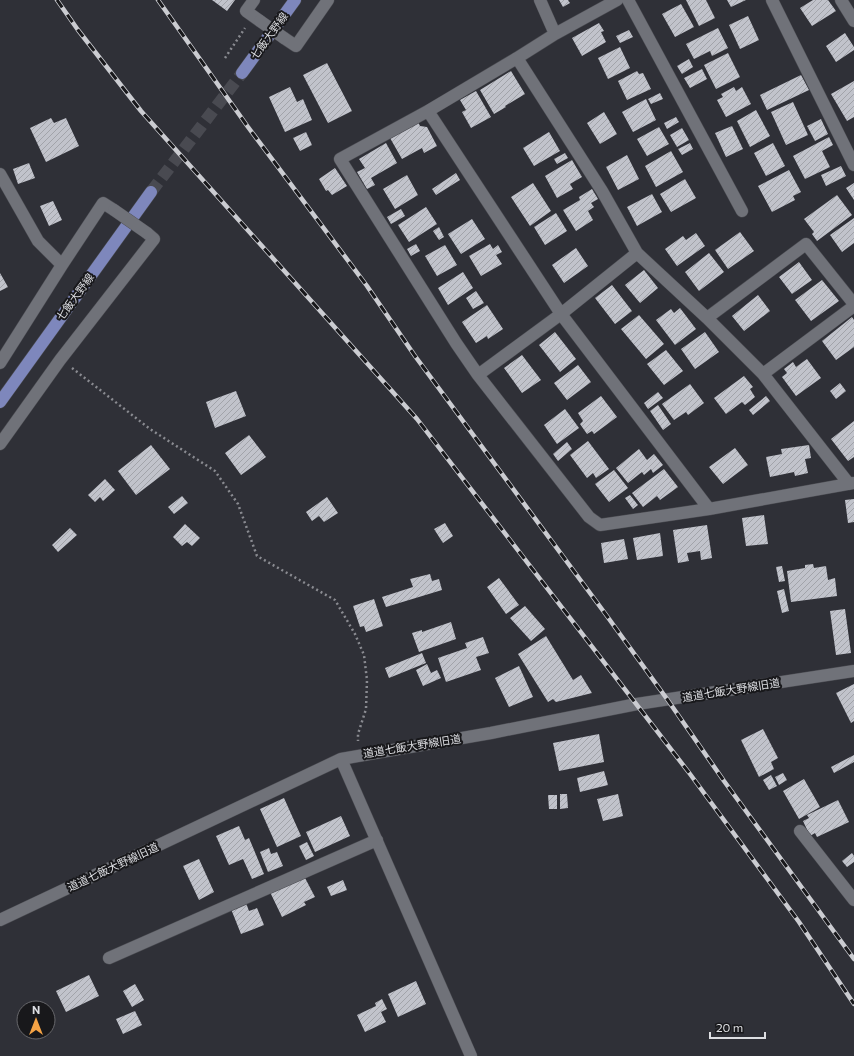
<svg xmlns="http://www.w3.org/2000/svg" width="854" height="1056" font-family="Commissioner,'Noto Sans JP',sans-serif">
<defs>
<pattern id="building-hatch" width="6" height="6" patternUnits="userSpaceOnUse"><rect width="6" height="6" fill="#c1c3cb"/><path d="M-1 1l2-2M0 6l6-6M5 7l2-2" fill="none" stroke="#a1a3a9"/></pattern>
</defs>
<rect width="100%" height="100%" fill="#2f3037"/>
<path fill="url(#building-hatch)" d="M212,0H235L227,11Z
M559,0H568L570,3L563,7Z
M686,0H706L715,18L699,26Z
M727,0H746L731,7Z
M813,0H828L836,11L812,26L800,8Z
M681,4L694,27L675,37L662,14Z
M748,16L759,40L740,49L729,25Z
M599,23L604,31L601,32L606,42L582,56L572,38Z
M718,28L728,48L712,56L710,51L694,59L686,44Z
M629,30L633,37L620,43L616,36Z
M845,33L854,47V50L836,62L826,46Z
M620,47L630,68L608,79L598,58Z
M728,53L740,77L716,89L704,65Z
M689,59L693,67L682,74L677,66Z
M327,63L352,111L328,123L303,75Z
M702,69L707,79L690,88L684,78Z
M511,71L525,94L505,106L506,107L494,114L480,90Z
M637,71L639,74L643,73L651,89L627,100L618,81Z
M801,75L809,90L767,110L760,95Z
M854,81V117L847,121L831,94Z
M290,87L297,102L303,99L312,120L285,132L269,97Z
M734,87L736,91L742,87L751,104L726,117L717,100L723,97L721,94Z
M476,91L491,117L471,128L462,112L466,110L460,100Z
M660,93L663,99L651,104L648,99Z
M646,99L656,120L633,132L622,112Z
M793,102L808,135L786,145L771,112Z
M756,110L770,136L750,147L737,121Z
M604,112L617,134L600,144L587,123Z
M676,117L679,122L667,129L664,123Z
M51,118L54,123L66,118L79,146L46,162L30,128Z
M821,119L828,134L815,141L807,126Z
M418,122L420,126L427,127L437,146L424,153L422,148L402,159L390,138Z
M732,126L743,149L726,157L715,133Z
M659,127L669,144L647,156L637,139Z
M682,128L689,140L677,147L670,135Z
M306,132L312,145L300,151L293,138Z
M549,132L560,151L534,166L523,148Z
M829,137L833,145L822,151L830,167L805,179L793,156Z
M386,143L397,163L371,178L375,185L367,189L357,172L365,168L359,159Z
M690,143L693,149L682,155L678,149Z
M773,143L785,166L766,176L754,153Z
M671,151L683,172L656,187L645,166Z
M565,153L568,158L557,164L554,159Z
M627,155L639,179L618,190L606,167Z
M572,160L582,177L570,184L573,189L557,198L545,176Z
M29,163L35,178L18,184L13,169Z
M841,166L846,176L826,186L821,175Z
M335,168L347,186L332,195L328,190L326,191L319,179Z
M789,170L801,192L793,196L795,200L772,212L758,186Z
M456,173L460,180L436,195L432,189Z
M407,175L418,195L395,209L383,189Z
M685,179L696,198L671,212L660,194Z
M533,183L551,211L530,226L511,197Z
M854,183V200L846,188Z
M592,189L598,199L591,203L594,207L588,211L593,220L576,231L563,210L580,200L579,197Z
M652,194L662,212L637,226L627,207Z
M837,195L852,215L817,241L812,234L814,232L804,219Z
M53,201L62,220L49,226L40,206Z
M426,207L437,224L409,242L398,225Z
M401,209L405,216L391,224L387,217Z
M556,213L567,231L545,245L534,227Z
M854,218V243L842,252L830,235Z
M472,219L485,239L461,254L448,234Z
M439,227L444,237L439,240L433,231Z
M740,232L754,251L728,269L715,250Z
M696,233L705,246L677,266L665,249L683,236L686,240Z
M416,244L420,251L411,256L407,249Z
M490,244L493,249L498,245L502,252L496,255L502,264L481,276L469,256Z
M445,245L457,265L437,276L425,256Z
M576,248L588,266L564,283L552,265Z
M709,253L724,272L699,291L685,272Z
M799,262L812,280L792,294L779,277Z
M644,270L658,288L640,303L625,285Z
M463,272L473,288L448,305L438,288Z
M0,273L8,287L0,291Z
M822,280L839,301L811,321L795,300Z
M612,285L632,311L615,324L595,298Z
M476,291L484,303L473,309L466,298Z
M758,295L770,311L744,331L732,316Z
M487,305L503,329L488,339L487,336L476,343L462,322Z
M680,308L696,329L675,345L656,320L671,309L674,313Z
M639,315L664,344L646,359L621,329Z
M852,317L854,320V347L836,360L822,341Z
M555,332L576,359L560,372L539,345Z
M705,332L719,352L695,369L681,349Z
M666,350L683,371L664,385L647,364Z
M522,355L541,380L522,393L504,368Z
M807,359L821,378L796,396L782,377L787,373L784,369L793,362L796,367Z
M578,365L591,382L567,400L554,383Z
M744,376L753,387L750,389L755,397L745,405L742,402L726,414L714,398Z
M840,383L846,391L836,399L830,391Z
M690,384L704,403L688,415L686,412L674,420L662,404Z
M236,391L246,416L215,428L206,402Z
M658,392L663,398L648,409L644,403Z
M601,396L617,417L594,434L592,431L587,434L580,424L583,421L578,413Z
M766,396L770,401L753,415L749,410Z
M658,405L671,424L663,430L650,411Z
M565,409L579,428L557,444L544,425Z
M854,421V457L848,461L831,439Z
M249,435L266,457L241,475L225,453Z
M588,441L609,469L596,478L593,473L587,478L570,455Z
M567,442L572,449L558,461L553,454Z
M151,445L170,469L136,495L118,471Z
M809,445L811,458L805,459L808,473L795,476L794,472L770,477L766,457L782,454L781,449Z
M735,448L748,465L723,484L709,467Z
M639,449L647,460L654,454L663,465L653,473L651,469L644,475L642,472L628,483L616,468Z
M664,469L678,487L660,500L657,496L643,507L632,493Z
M614,470L628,488L609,502L595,484Z
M105,479L115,490L103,501L100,497L95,502L88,495Z
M630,495L638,505L633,509L625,498Z
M182,496L188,503L174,514L168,507Z
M327,497L338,513L324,522L319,516L312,521L306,512Z
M854,499V522L848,523L845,500Z
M764,515L768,544L746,546L742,518Z
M445,523L453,536L443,543L434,529Z
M185,524L200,538L192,546L187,542L182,546L173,537Z
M707,525L712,558L701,560L700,551L687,553L689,561L678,563L673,530Z
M70,528L77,535L58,552L52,545Z
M660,533L663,556L637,560L633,538Z
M624,539L628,559L604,563L601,543Z
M813,564L814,568L826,566L828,580L835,578L837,596L791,602L787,571L805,568V565Z
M782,566L785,581L779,582L776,567Z
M430,574L432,581L439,579L442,590L386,607L382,597L413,587L410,579Z
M499,578L519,605L506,614L487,587Z
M784,589L789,611L782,613L777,591Z
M374,599L383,626L366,632L364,626L360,627L353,606Z
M525,606L545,629L531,641L510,618Z
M845,609L851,653L836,655L830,611Z
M451,622L456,639L419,652L412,633L422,630V632Z
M546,636L573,680L581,675L592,693L556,702L553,699L548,702L518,654Z
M483,637L489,653L476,657L481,670L446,682L438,658L467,648L465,643Z
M422,653L426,663L389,678L385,668Z
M427,664L431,673L437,670L441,678L423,686L416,670Z
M519,666L533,697L509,707L495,678Z
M854,684V721L851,723L836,693Z
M763,729L778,758L771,762L774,769L759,777L741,740Z
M599,734L604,762L559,771L553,743Z
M854,755V762L834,773L831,767Z
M604,771L608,785L580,792L577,778Z
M783,773L787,780L779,785L775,777Z
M771,775L777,786L769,790L763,780Z
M804,779L820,807L799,819L783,791Z
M560,794H567L568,808L560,809Z
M618,794L623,816L603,821L597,799Z
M548,795H557V809H549Z
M284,798L301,836L277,847L260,809Z
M838,800L849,822L817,837L815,833L810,836L803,821L809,818L807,815Z
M341,816L350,836L315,852L306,832Z
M239,826L245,840L249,838L264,874L252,879L243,859L229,865L216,836Z
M307,842L314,856L306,860L299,846Z
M269,848L271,854L277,852L283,866L268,872L260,852Z
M852,853L854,856V862L847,867L842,861Z
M199,859L214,892L199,900L183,866Z
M304,876L315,897L304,902L306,905L282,917L270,892Z
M343,880L347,890L331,896L327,887Z
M246,903L249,911L257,908L264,925L241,934L231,909Z
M89,975L99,996L66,1012L56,991Z
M416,981L426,1004L398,1017L388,994Z
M135,984L144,1000L132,1007L123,991Z
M382,999L387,1009L381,1012L386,1022L365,1032L357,1015L376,1006L375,1003Z
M135,1011L142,1025L123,1034L116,1019Z"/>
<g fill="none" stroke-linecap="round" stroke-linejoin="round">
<path stroke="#494a51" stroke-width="12" stroke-dasharray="12 6" stroke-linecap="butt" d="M151,192L242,73"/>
<defs>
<path id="minor" d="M254,0L246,11L260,21
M540,0L555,34L517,58L428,111L561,314L709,509L854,483
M628,0L742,211
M772,0L854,165
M841,0L854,21
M555,34L617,0
M284,38L296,46L328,0
M517,58L602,191L637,253L707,318L763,374L849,484
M428,111L340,159L456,343L478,375L589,517L600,525L709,509
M0,174L38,241L62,265
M707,318L806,244L854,304
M0,363L62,265L103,203L114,210
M763,374L854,306
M478,375L561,314L637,253
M0,444L60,360L154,239L147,233
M341,759L471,1056
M800,831L854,900
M0,920L341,759L491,733L637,704L854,671
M109,958L377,840"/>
<path id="major" d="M242,73L295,0
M0,402L151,192"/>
</defs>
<use href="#minor" stroke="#4a4b51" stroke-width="13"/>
<use href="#major" stroke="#4a4b51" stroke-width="13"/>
<path stroke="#8a8b91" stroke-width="2.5" stroke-dasharray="2 3" stroke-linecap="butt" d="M225,58L245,28
M72,368L150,429L215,471L238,504L257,556L335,600L355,634L364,655L367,680L366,709L358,734V741"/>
<use href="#minor" stroke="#707279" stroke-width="12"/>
<use href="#major" stroke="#7e87bc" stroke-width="12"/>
<defs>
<path id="rail" d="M57,0L78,30L141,111L417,419L690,774L799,922L854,1004
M158,0L248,127L367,286L415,356L604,612L667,699L724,781L854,959"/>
</defs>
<use href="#rail" stroke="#cbccd1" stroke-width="4.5"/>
<use href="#rail" stroke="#18181b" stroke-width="3" stroke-dasharray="9" stroke-linecap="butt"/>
<defs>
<path id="minor-bridge" d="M260,21L284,38
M114,210L147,233"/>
</defs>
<use href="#minor-bridge" stroke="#4a4b51" stroke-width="13" stroke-linecap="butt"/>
<use href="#minor-bridge" stroke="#707279" stroke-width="12"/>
</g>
<g text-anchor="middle" stroke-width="4" stroke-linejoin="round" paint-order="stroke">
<g font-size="11" fill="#dddee2" stroke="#18181b">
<text transform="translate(269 36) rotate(-54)" y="4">七飯大野線</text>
<text transform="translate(75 297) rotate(-54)" y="4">七飯大野線</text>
<text transform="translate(731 690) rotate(-9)" y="4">道道七飯大野線旧道</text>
<text transform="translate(412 746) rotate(-9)" y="4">道道七飯大野線旧道</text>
<text transform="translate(113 867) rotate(-25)" y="4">道道七飯大野線旧道</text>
</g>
</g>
<g transform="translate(36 1020)"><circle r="19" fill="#18181b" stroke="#67676b"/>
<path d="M0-3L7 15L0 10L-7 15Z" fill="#f5a345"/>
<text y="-6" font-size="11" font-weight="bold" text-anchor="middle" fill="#dddee2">N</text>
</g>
<path d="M710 1032v6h55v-6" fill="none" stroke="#dddee2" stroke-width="2"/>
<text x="716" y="1032" font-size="12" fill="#dddee2" stroke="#18181b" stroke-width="3" paint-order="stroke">20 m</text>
</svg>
